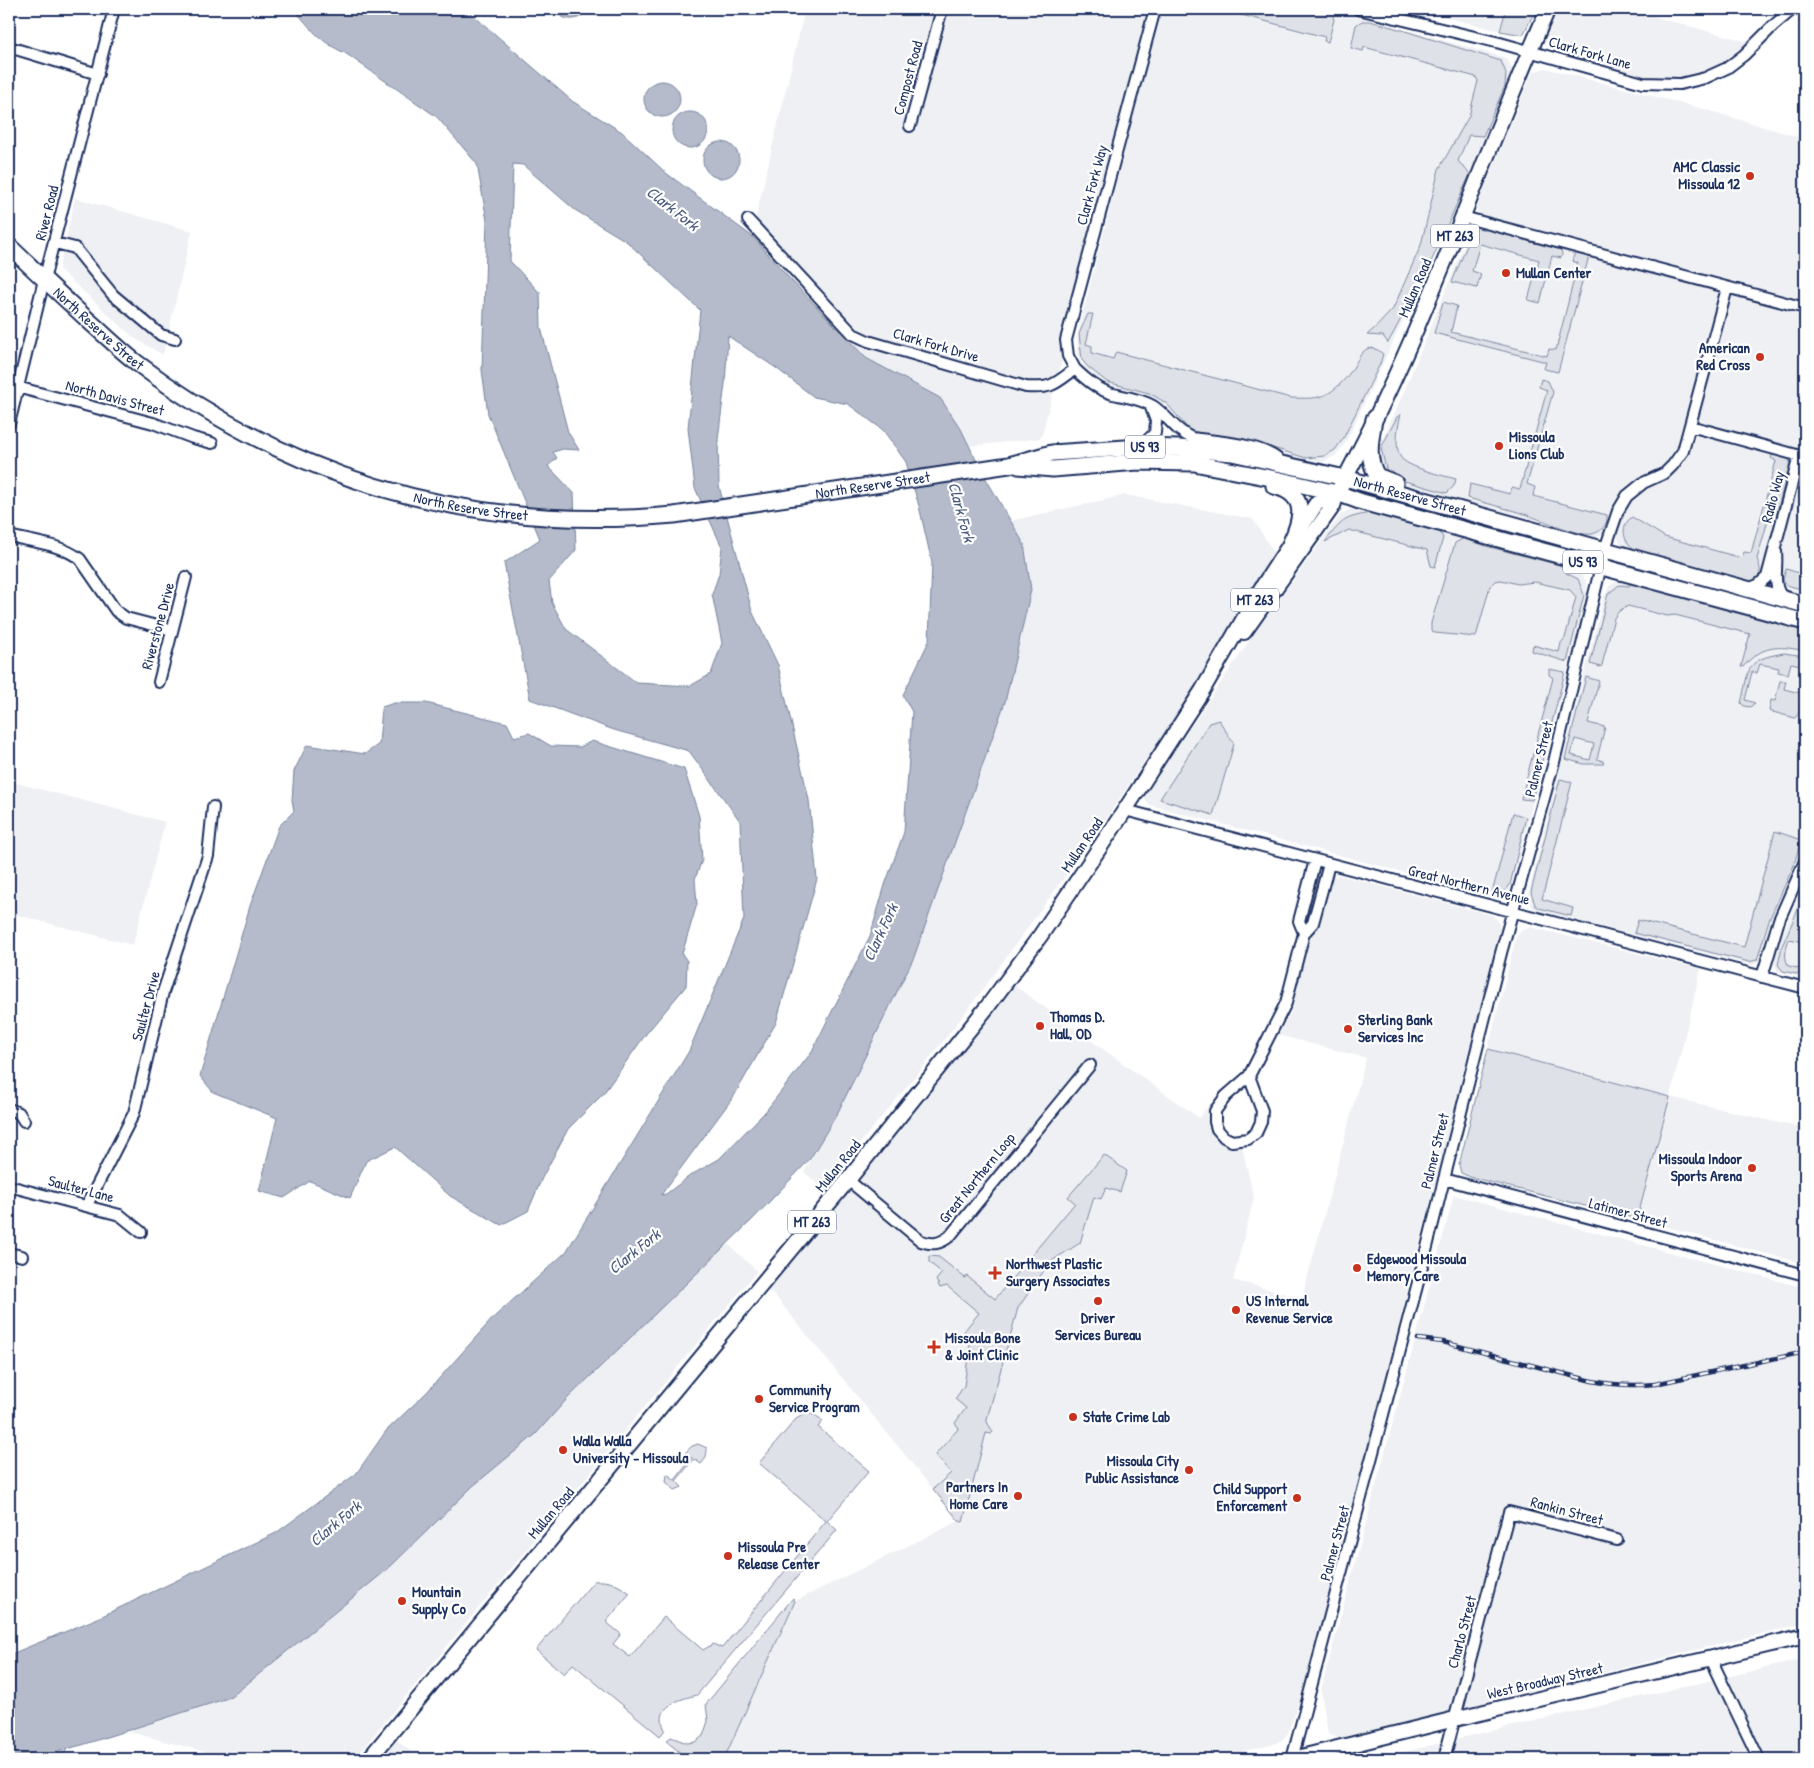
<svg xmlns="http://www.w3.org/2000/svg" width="1814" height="1768" font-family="'Patrick Hand',sans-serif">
<rect width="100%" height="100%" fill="#fff"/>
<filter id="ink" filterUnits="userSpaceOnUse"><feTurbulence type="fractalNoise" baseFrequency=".02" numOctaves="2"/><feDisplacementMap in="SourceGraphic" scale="10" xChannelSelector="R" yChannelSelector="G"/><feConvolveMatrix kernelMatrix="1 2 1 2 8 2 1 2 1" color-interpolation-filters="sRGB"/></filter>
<g filter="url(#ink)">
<path fill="#eff0f4" d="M805,9H1156L1041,438L970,446L961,429L940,398L866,358L788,277L753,237L752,233Z
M1161,9H1332L1503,57L1509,61L1512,71L1508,85L1450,221L1345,444L1335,456L1322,462L1288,455L1251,444L1203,436L1190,431L1168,407L1148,395L1104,384L1086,370L1077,353L1078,332Z
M1414,9H1506L1500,31Z
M1559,9H1654L1652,16L1749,42L1718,66L1686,77L1653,78L1600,63L1552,47L1545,41Z
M1545,68L1707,110L1805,139V302L1480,214L1476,210L1528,82L1533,72Z
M75,198L192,231L163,355L134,338L59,269Z
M1472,226H1478L1702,286L1715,290L1720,297L1677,450L1658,471L1645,475L1624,490L1614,506L1609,525L1603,534L1595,538L1588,539L1395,481L1384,477L1377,462L1378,449L1405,389Z
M1734,295L1805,314V451L1703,424L1699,421V416L1731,298Z
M1697,433L1805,460V597L1632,551L1621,544L1617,537L1625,509L1642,491L1660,482L1681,467L1686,459Z
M1125,495L1253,519L1276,556L1215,657L1093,838L972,1004L919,1072L823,1188L804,1172L837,1114L914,957L1005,702L1024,544L1010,521Z
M1352,509L1370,510L1440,529L1486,546L1572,568L1580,573L1586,581L1587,597L1510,890L1505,896L1500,898L1150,805L1145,800V794L1254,634L1341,514Z
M1627,580L1805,629V833L1798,860L1771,921L1760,960L1756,964L1751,965L1540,911L1534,909L1529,902L1528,894L1604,597L1609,586L1616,582Z
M9,781L165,822L133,945L9,913Z
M1339,875L1492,915L1498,921L1500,928L1342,1547L1307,1678L1288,1733L1282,1740L1271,1745L1207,1759H724L795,1601L959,1521L776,1297L766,1289L1015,986L1199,1118L1211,1102V1124L1234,1144L1242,1146L1254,1198L1233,1280L1302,1298L1366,1058L1278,1035L1292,1010L1309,938L1313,931L1328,884L1333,877Z
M1805,883V979L1777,971L1774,964L1776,951L1785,929Z
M1530,927L1701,969L1670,1097L1805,1129V1264L1637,1219L1669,1097L1488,1049L1516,937L1522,930Z
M1454,1195L1805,1288V1623L1339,1738L1328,1734L1321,1690Z
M727,1243L757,1271L354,1759H228V1758L126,1731L232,1697L389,1568L473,1485L536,1434L567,1399Z
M1805,1659V1759H1376L1460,1738Z
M394,1738L410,1751L419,1759H378Z"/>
<path fill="#dee1e7" stroke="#7c88a2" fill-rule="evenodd" d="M1219,9H1324L1332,13L1334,20L1328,42L1324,41L1325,37Z
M1506,9H1536L1523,35L1500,31Z
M1362,21H1370L1402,30L1501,61L1506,73L1505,86L1483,136L1469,135L1458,161L1470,174L1428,269L1388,343L1383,336L1367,335L1377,326L1393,309L1421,245L1439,169L1469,116L1478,81L1476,77L1364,47L1363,51L1351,48L1356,25Z
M1475,226L1558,248C1562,251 1563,254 1561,258L1552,256L1540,303L1528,300L1539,260L1480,244L1472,271L1481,274L1477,288L1452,282Z
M1575,252L1589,256L1558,372L1544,369L1546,362L1434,333L1443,302L1457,306L1451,332L1547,356L1549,349L1556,350L1578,263L1572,261Z
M1088,314H1093L1086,344L1092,346V353L1113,359L1116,352L1291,398C1303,398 1318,400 1329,393C1338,387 1347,378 1353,368C1356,363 1359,356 1363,352C1369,345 1378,349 1383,354L1380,364L1343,439L1335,450L1324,456L1306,458L1253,442L1190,431L1167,404L1158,398L1149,393L1107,382L1088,367L1082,360L1079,334Z
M1541,379L1548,381L1553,392L1527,484L1535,487L1533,496L1607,515C1608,524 1602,532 1592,534C1581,537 1533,516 1518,512C1501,507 1485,503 1468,498L1470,484L1510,494L1512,487L1520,489L1547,390L1539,387Z
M1401,414C1398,425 1393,451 1403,460C1414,469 1441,475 1456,479L1454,486L1447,493L1394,478L1386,469L1381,448L1397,417Z
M1772,455H1780L1788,458L1790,462L1777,512L1776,514L1770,513L1757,559C1761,569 1763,577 1751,581L1639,551C1624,546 1618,527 1632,517L1665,537L1742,558L1744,552L1751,553L1776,461L1771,458Z
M1375,512L1438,528L1443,538L1435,567L1431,566L1427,550L1349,530L1325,542C1344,517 1345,518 1375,512Z
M1464,538L1486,546L1567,567L1566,573L1578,579L1584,595L1567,662L1532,651L1533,645L1559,652L1561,643L1565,638L1576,597L1570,590L1535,582L1518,584L1501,580L1495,581L1490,586L1476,637L1435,633L1431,630V623L1455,543Z
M1786,569L1805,575V590L1786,585L1783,580Z
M1631,581L1805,629V651C1778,645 1762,645 1743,667H1741L1750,634L1675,615L1667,616L1628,606L1619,611L1614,618L1602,665L1601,667L1590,664L1608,594L1619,585L1629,586Z
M1784,653L1805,656V666L1791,663L1788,674L1778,672L1779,668L1760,664L1757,673L1752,672L1745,700L1755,703L1750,707L1744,706L1741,703C1750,667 1744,660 1784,653Z
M1549,669L1565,672L1532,800L1521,799L1553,678L1549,675Z
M1586,677L1599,681L1588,723L1605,727L1597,759L1603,761L1604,764H1584L1565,759ZM1575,739L1594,744L1590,760L1571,755Z
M1780,681H1786L1784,689L1804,694L1799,713L1795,718L1769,711L1771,700L1775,701Z
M1219,720L1234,744L1213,815L1160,799L1209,723Z
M1560,779L1572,782L1542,899L1573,908L1571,916L1539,908L1535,905L1531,892Z
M1513,813L1526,817L1510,885L1503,893H1492Z
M1775,831L1801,840L1794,865L1769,920L1757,960L1749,962L1634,933L1638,920L1744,947Z
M1805,893L1804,942L1789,939C1786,948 1783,958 1789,966L1805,970V976L1783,971L1778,965L1782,946Z
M1488,1049L1670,1097L1637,1219L1470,1177L1461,1173L1459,1165Z
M1104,1155L1127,1171L1120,1192L1106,1188L1101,1199L1094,1197L1080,1243L1050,1262L1018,1308L987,1419V1422L993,1432L991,1434L986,1433L963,1522L959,1521L933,1489L951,1473L935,1455L959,1428L955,1423L966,1408L955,1399L964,1386L971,1337L964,1331L979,1313L947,1286L940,1288L936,1280L942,1273L929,1262V1256L939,1257L965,1278L967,1276L995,1299L1075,1203L1068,1197Z
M807,1413L815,1415L823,1421L818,1427L869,1471L827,1521L837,1530L697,1695C680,1699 653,1706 665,1730L660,1736L573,1664L564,1674L536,1650L594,1581C611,1580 616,1584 630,1593L606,1622L621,1634L613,1644L630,1657L664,1617L703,1650L713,1644L722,1648L826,1521L759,1463L796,1419Z
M698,1444L707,1448C707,1455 706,1459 701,1464L694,1459L676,1481L682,1487L675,1490L666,1482L667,1474L675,1480L692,1458L685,1453L692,1446Z
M793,1598L795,1601L724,1759H688L666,1741L671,1737L687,1743L695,1742L703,1736L708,1721L706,1704Z
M67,1749L61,1759H28Z"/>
<path fill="#b5bbca" stroke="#77839f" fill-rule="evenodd" d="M294,9H466L572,101L622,132L666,173L753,237L788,277L866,358L940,398L961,429L981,470L1024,544L1031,590L1005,702L914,957L837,1114L810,1159L753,1219L567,1399L536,1434L473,1486L389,1568L231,1697L82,1745L28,1759H9V1655L98,1618L276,1533L356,1474L386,1431L426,1393L494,1317L566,1252L689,1051L744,919L740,821L689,751L614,730L530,699L504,563L540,539L488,414L482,370L487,221L477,164L437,117L345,53C320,42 311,29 294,9ZM513,164L523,165L575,210L626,241L700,310L688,428L695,488L722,547L719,574L712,594L722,643L711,674L690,686L637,683L566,629L552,603L549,581L576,550L574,493L548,466L557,458L553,452L563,449L579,450L568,432L541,328L540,293L510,261ZM728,336L776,368L814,397L848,404L883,430L906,462L919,506L932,563L929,641L903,695L912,712L904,832L885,885L870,936L811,1053L765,1112L719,1159L691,1175L666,1194L661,1195L734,1096L776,1023L817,879L809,800L778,665L752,611L719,486L718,439L725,384Z
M554,9H589C580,22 563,23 554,9Z
M644 99a18 18 0 1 1 36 0a18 18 0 1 1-36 0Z
M672 130a18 18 0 1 1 36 0a18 18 0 1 1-36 0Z
M703 160a18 18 0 1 1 36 0a18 18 0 1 1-36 0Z
M394,703H426L507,723L514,737L529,733L551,746L580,747L592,741L684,769L699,816L702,860L695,879L697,904L682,954L687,961L686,986L646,1034L603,1094L568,1129L542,1178L528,1211L501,1225L450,1196L395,1147L366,1161L350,1198L310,1181L284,1198L259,1191L277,1118L213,1092L200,1076L250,906L279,826L294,811L292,800L294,771L307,745L365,754L379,744L382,707Z"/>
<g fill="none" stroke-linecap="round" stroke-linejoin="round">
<defs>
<path id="minor" d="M1358,9L1500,43L1643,83L1680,84L1705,78L1727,68L1744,55L1773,26L1793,9
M9,47L98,74
M910,126L942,9
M1463,217L1805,308
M748,220L853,334L868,341L1026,387C1052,389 1055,384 1075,369C1086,380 1098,390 1113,394C1127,397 1141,399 1153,406C1168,416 1175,431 1192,438C1217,442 1259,443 1279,460
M55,243L75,248L113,295L161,335L175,339
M1075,369L1068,356L1066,340L1155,9
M9,385L153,423L193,438L212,443
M9,424L44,280L114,9
M1690,426L1804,457
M1140,447L1155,433L1156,421L1150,405
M9,536C32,542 61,544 80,559L116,611L126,618L172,630
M1776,552C1778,569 1771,586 1784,599
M1748,589L1758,585L1767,577L1799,456
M159,682L186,577
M1125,810L1805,988
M1304,933L1299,921L1315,860
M1762,977L1779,920L1805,861
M1249,1076L1262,1111L1261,1122L1256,1133L1248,1139L1232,1141L1224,1137L1217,1129L1215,1122V1111L1226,1096L1249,1076L1286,1003L1304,933L1313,923L1329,864
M9,1109L19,1113L24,1121
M1444,1179L1805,1275
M848,1180L921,1241C933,1245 940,1244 950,1236L1090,1065
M9,1186L120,1215L141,1232
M87,1205L134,1113L163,992L208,856L213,807
M9,1253L22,1256
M1711,1659L1759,1759
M1292,1759L1422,1267L1501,953L1554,762L1605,549L1618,511L1627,496L1643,483L1665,473L1673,465L1683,451L1727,288
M1444,1759L1509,1512L1617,1540"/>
<path id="major" d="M1244,632L1333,506L1337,493C1422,339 1477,170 1548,9
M369,1759L848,1180L988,1006L1040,936L1125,810L1202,691L1261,589L1316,504L1326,498L1337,493
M1293,1759L1455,1719L1805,1636"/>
<g id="highway">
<path id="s1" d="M9,246C35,271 62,296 89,321C105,335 120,350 137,363C296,483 476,533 674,515L1009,465L1052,453L1140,447L1179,448L1232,453L1345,478L1805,605"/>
<path d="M1374,419C1371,439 1366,457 1377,476L1395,483"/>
<path d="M1018,466L1053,469L1138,462L1194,463L1276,479L1337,493L1362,502L1805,622"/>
<path d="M1274,486C1307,494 1303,517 1291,542"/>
</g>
</defs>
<use href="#minor" stroke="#1b2f5e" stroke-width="14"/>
<use href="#major" stroke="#1b2f5e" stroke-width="18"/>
<use href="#highway" stroke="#1b2f5e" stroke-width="19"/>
<use href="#minor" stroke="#fff" stroke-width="10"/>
<use href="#major" stroke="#fff" stroke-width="14"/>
<use href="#highway" stroke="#fff" stroke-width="15"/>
<defs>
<path id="rail" d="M1418,1339L1443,1342L1592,1381C1614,1385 1633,1386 1655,1384L1805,1352"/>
</defs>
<use href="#rail" stroke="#1b2f5e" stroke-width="4.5"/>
<use href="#rail" stroke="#fff" stroke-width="2.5" stroke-dasharray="8" stroke-linecap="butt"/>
</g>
</g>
<g fill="#c8321e" stroke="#fff" stroke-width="2">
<circle cx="1750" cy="176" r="5"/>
<circle cx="1506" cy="273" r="5"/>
<circle cx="1760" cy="357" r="5"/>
<circle cx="1499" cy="446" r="5"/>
<circle cx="1040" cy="1026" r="5"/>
<circle cx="1348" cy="1029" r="5"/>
<circle cx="1752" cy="1168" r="5"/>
<circle cx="1357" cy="1268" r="5"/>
<path d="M992.5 1265.5h5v5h5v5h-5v5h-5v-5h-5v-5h5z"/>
<circle cx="1098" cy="1301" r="5"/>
<circle cx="1236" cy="1310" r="5"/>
<path d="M931.5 1339.5h5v5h5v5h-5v5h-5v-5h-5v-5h5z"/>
<circle cx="759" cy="1399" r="5"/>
<circle cx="1073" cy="1417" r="5"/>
<circle cx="563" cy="1450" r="5"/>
<circle cx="1189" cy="1470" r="5"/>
<circle cx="1018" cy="1496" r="5"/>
<circle cx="1297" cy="1498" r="5"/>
<circle cx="728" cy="1556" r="5"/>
<circle cx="402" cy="1601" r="5"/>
</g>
<g text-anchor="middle" stroke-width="4.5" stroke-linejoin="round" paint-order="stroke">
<g fill="#fff" stroke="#5f6d8e" stroke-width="1">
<rect x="1431" y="224.5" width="48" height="23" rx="4"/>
<rect x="1125" y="435.5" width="40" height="23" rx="4"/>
<rect x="1563" y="550.5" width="40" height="23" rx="4"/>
<rect x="1231" y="588.5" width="48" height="23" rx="4"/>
<rect x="788" y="1210.5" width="48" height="23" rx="4"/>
</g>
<g font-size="14" font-weight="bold" fill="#1b2f5e">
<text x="1455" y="241">MT 263</text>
<text x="1145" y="452">US 93</text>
<text x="1583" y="567">US 93</text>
<text x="1255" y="605">MT 263</text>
<text x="812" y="1227">MT 263</text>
</g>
<g font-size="15" fill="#1b2f5e" stroke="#fff">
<text transform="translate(1590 53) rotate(16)" y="5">Clark Fork Lane</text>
<text transform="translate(908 78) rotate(-75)" y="5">Compost Road</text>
<text transform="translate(1092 185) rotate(-75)" y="5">Clark Fork Way</text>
<text transform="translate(47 213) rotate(-76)" y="5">River Road</text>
<text transform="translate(1415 288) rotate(-67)" y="5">Mullan Road</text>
<text dy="5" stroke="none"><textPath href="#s1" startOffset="122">North Reserve Street</textPath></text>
<text transform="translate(936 345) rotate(16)" y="5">Clark Fork Drive</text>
<text transform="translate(115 398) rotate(15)" y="5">North Davis Street</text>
<text dy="5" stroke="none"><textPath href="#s1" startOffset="946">North Reserve Street</textPath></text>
<text dy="5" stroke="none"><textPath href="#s1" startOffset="1492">North Reserve Street</textPath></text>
<text transform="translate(1773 497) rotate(-75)" y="5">Radio Way</text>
<text dy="5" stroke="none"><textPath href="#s1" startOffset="541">North Reserve Street</textPath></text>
<text transform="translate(158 626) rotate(-75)" y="5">Riverstone Drive</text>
<text transform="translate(1539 759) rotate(-76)" y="5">Palmer Street</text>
<text transform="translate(1082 845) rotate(-56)" y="5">Mullan Road</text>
<text transform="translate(1469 885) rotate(14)" y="5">Great Northern Avenue</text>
<text transform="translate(146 1006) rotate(-75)" y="5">Saulter Drive</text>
<text transform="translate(1435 1151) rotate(-76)" y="5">Palmer Street</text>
<text transform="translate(838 1166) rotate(-51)" y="5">Mullan Road</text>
<text transform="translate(977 1178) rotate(-51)" y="5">Great Northern Loop</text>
<text transform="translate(81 1189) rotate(15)" y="5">Saulter Lane</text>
<text transform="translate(1628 1213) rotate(15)" y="5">Latimer Street</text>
<text transform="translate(1567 1511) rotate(15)" y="5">Rankin Street</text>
<text transform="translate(551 1513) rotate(-50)" y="5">Mullan Road</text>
<text transform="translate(1335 1543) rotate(-75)" y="5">Palmer Street</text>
<text transform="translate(1462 1632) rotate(-75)" y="5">Charlo Street</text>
<text transform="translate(1545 1681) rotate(-13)" y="5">West Broadway Street</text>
</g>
<g font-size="15" font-weight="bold" fill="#1b2f5e" stroke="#fff" text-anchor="start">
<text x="1740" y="172" text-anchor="end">AMC Classic<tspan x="1740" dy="17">Missoula 12</tspan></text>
<text x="1516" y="278">Mullan Center</text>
<text x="1750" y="353" text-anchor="end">American<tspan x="1750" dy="17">Red Cross</tspan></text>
<text x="1509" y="442">Missoula<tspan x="1509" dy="17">Lions Club</tspan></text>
<text x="1050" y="1022">Thomas D.<tspan x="1050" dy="17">Hall, OD</tspan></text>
<text x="1358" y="1025">Sterling Bank<tspan x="1358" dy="17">Services Inc</tspan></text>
<text x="1742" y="1164" text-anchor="end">Missoula Indoor<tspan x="1742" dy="17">Sports Arena</tspan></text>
<text x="1367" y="1264">Edgewood Missoula<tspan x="1367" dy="17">Memory Care</tspan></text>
<text x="1006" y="1269">Northwest Plastic<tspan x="1006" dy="17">Surgery Associates</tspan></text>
<text x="1246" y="1306">US Internal<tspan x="1246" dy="17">Revenue Service</tspan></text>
<text x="1098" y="1323" text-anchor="middle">Driver<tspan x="1098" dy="17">Services Bureau</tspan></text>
<text x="945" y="1343">Missoula Bone<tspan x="945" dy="17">&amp; Joint Clinic</tspan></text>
<text x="769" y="1395">Community<tspan x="769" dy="17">Service Program</tspan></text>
<text x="1083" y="1422">State Crime Lab</text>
<text x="573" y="1446">Walla Walla<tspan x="573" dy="17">University - Missoula</tspan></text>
<text x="1179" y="1466" text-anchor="end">Missoula City<tspan x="1179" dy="17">Public Assistance</tspan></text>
<text x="1008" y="1492" text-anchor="end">Partners In<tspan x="1008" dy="17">Home Care</tspan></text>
<text x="1287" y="1494" text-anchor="end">Child Support<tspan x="1287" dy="17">Enforcement</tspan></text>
<text x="738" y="1552">Missoula Pre<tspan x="738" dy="17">Release Center</tspan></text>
<text x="412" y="1597">Mountain<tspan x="412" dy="17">Supply Co</tspan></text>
</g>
<g font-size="16" font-style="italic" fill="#49597e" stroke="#fff">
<text transform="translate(673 208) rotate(38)" y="6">Clark Fork</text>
<text transform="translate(962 512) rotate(75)" y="6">Clark Fork</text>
<text transform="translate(880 932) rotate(-65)" y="6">Clark Fork</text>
<text transform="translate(634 1251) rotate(-39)" y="6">Clark Fork</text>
<text transform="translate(335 1523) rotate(-40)" y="6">Clark Fork</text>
</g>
</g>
<rect width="1814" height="1768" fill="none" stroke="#fff" stroke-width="30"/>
<rect x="15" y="15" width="1784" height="1738" fill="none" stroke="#1b2f5e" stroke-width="2" filter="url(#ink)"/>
</svg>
